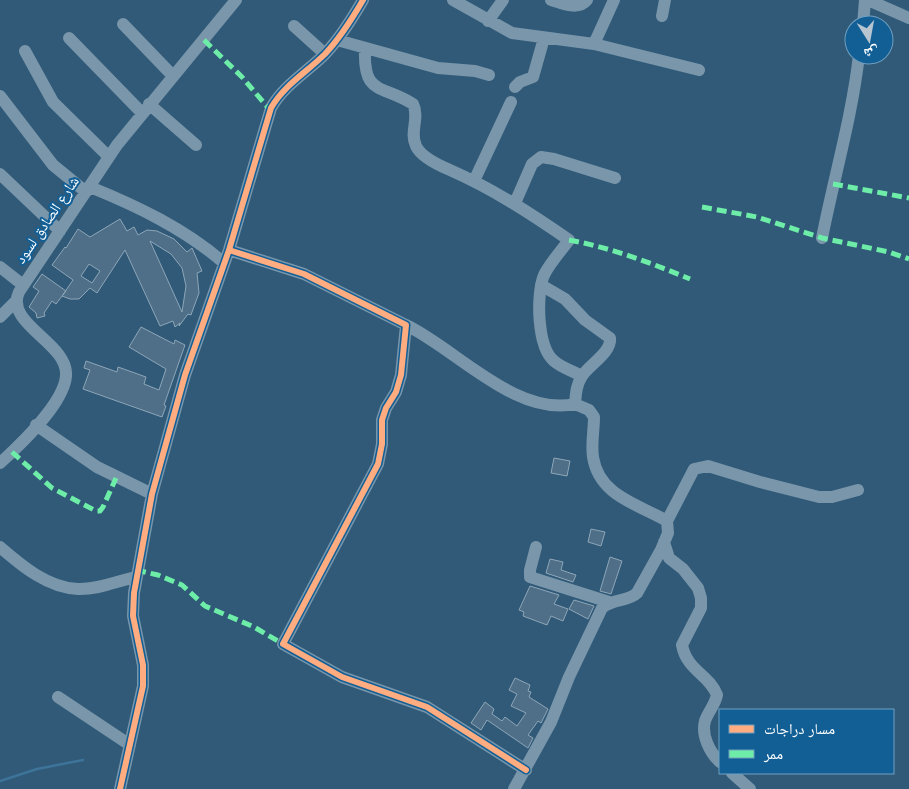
<svg xmlns="http://www.w3.org/2000/svg" width="909" height="789" font-family="Arial,'Noto Naskh Arabic',sans-serif">
<rect width="100%" height="100%" fill="#305a78"/>
<g fill="none" stroke-linecap="round" stroke-linejoin="round">
<path stroke="#3e739a" stroke-width="2.5" d="M0,781L37,769L83,760"/>
</g>
<path fill="#4e6f87" stroke="#8ea6b8" fill-rule="evenodd" d="M120,219L127,231L134,227L138,235L147,230L157,231L174,239L187,252L192,248L202,271L197,273L199,293L192,312L191,315L188,314L179,326L180,323L175,327L173,321L160,326L125,250L97,293L90,288L79,299H70L62,296L73,280L52,265L65,247L66,248L78,229L90,237ZM150,241L171,254L182,268L186,286L182,312ZM89,264L100,271L92,283L81,276Z
M42,274L66,291L56,304L52,301L44,313L45,316L37,318L36,313L29,307L39,291L33,287Z
M141,327L174,344L175,340L185,345L164,405L166,406L162,417L83,389L90,370L84,368L86,361L117,372L118,367L146,377L144,384L159,390L166,369L129,347Z
M554,458L570,461L567,476L551,473Z
M591,529L605,532L601,546L588,542Z
M610,557L622,561L611,594L600,591Z
M550,559L563,562L561,570L576,575L573,582L546,573Z
M530,586L559,595L554,604L568,609L563,621L551,616L547,625L523,616L524,612L519,610Z
M574,600L594,606L588,619L569,609Z
M515,678L530,685L528,691L531,692L529,697L548,709L541,723L538,721L528,735L533,738L528,748L487,720L481,730L471,723L485,702L494,709L492,714L502,721L505,717L517,726L526,713L511,706L517,694L509,690Z"/>
<g fill="none" stroke-linecap="round" stroke-linejoin="round">
<path stroke="#7996ab" stroke-width="12" d="M453,0L512,33L594,44L699,70
M551,0C562,3 578,11 587,0
M868,0L909,18
M662,16L665,0
M488,21L503,0
M123,24L173,76
M863,25L865,0
M294,26L325,54
M69,38L142,113
M337,40L438,68L475,71L489,75
M594,44L614,0
M365,48C363,96 381,84 413,104C420,118 409,132 416,146C421,157 438,165 450,170C493,189 530,213 569,240C561,251 550,263 544,275C536,294 537,347 554,361C562,368 573,371 582,376
M25,51L53,102L109,157
M515,87L520,82L533,77L544,38
M0,96L53,165L86,192
M149,104L196,145
M0,174L60,231
M474,181L511,102
M90,187C137,206 185,229 224,263
M515,203L532,164L541,157L554,159L615,178
M822,238C834,177 852,117 859,55
M229,250L304,274L406,325L401,375L396,392L386,408L382,420V444L378,464L283,644L342,677L427,707L526,770
M0,267L23,285
M541,285L565,299L585,320L610,338C612,352 589,365 582,376C576,385 576,394 575,404L589,410L594,417C594,431 591,443 593,457C599,496 638,504 667,521
M0,317L16,301
M406,325C456,349 516,417 575,404
M36,425L97,467L152,494
M0,463C20,445 64,403 66,376C69,343 4,324 19,292L117,145L236,0
M664,542L669,558L683,569L698,588L701,598V608L682,645C687,671 709,674 717,695C715,705 708,712 705,721C701,735 710,753 720,762
M0,547C22,566 48,588 78,589C96,590 118,581 136,577
M536,547L530,570V577L609,602
M58,697L130,745
M732,773L750,789
M120,789L143,686V665L133,616L134,593L152,494L185,375L229,250L271,108C284,85 307,72 325,54C340,38 352,19 363,0
M514,789L551,722L569,677L602,608C613,598 628,602 637,593L661,550L668,533L667,521L694,469L708,466L760,482L819,497H832L858,490"/>
<path stroke="#6deda7" stroke-width="5" stroke-dasharray="10 5" stroke-linecap="butt" d="M204,40L242,77L270,110
M833,184L909,198
M702,207L757,217L822,238L889,252L909,259
M569,240C612,248 651,263 690,279
M12,452L52,488L96,511H100L103,507L116,478
M136,570L158,575L182,585L205,606L254,627L283,644"/>
<defs>
<path id="cycleway" d="M229,250L304,274L406,325L401,375L396,392L386,408L382,420V444L378,464L283,644L342,677L427,707L526,770
M120,789L143,686V665L133,616L134,593L152,494L185,375L229,250L271,108C284,85 307,72 325,54C340,38 352,19 363,0"/>
</defs>
<use href="#cycleway" stroke="#125f96" stroke-width="9"/>
<use href="#cycleway" stroke="#ffac80" stroke-width="6"/>
</g>
<g text-anchor="middle" stroke-width="4" stroke-linejoin="round" paint-order="stroke">
<g font-size="15" fill="#fff" stroke="#125f96">
<text transform="translate(47 220) rotate(-56)" y="5">شارع الصادق لسود</text>
</g>
</g>
<rect x="719" y="709" width="175" height="65" fill="#125f96" stroke="#719fc0"/>
<rect x="729" y="725" width="25" height="8" fill="#ffac80" stroke="#719fc0"/>
<text x="764" y="734" font-size="15" fill="#ffffff">مسار دراجات</text>
<rect x="729" y="750" width="25" height="8" fill="#6deda7" stroke="#719fc0"/>
<text x="764" y="759" font-size="15" fill="#ffffff">ممر</text>
<g transform="translate(869 40) rotate(169)"><circle r="24" fill="#125f96" stroke="#719fc0"/>
<path d="M0-4L9 19L0 12L-9 19Z" fill="#b7c5d0"/>
<text y="-8" font-size="14" font-weight="bold" text-anchor="middle" fill="#ffffff">ش</text>
</g>
</svg>
